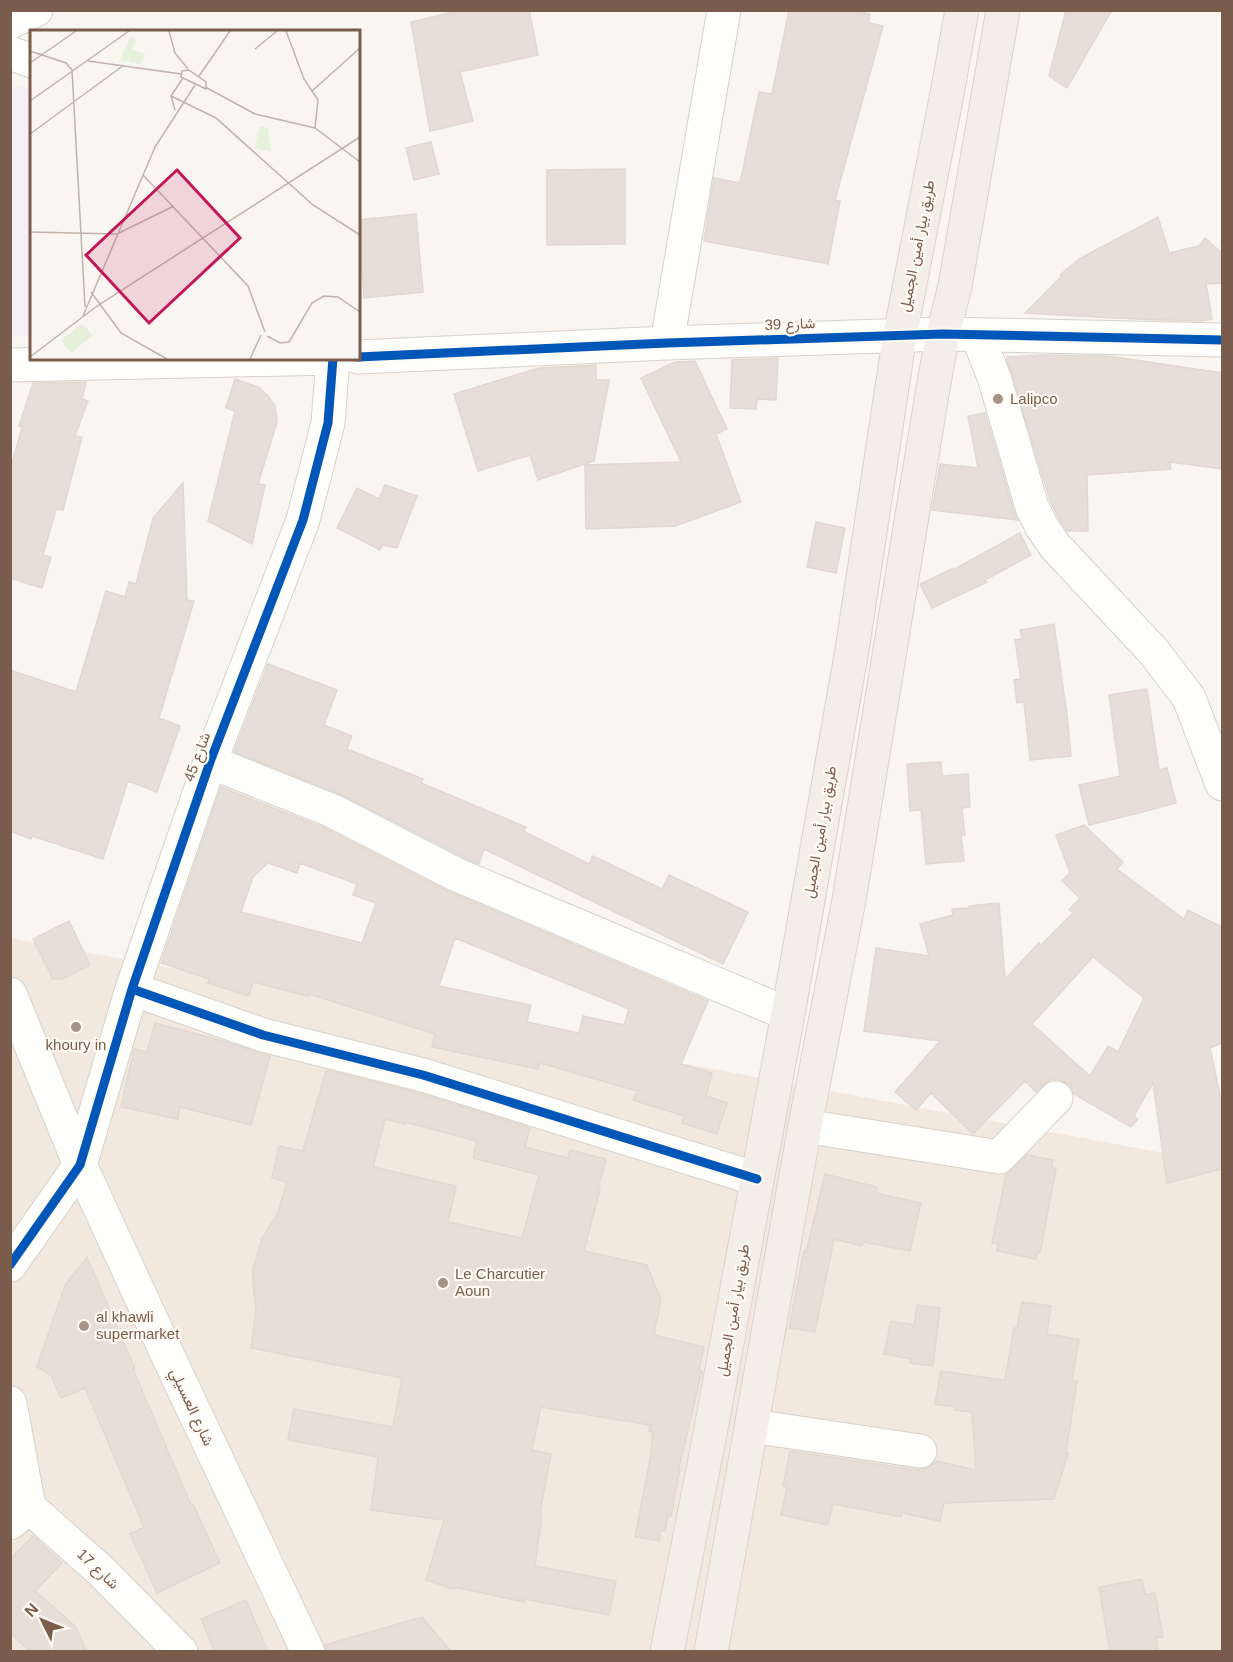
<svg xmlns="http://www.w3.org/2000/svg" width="1233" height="1662" font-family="Helvetica,Vazirmatn,sans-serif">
<rect width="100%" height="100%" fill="#f9f5f0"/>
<path fill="#f2e8de" d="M10,938L1222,1164V1651H11Z"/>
<path fill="#f6eef6" d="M10,87H25L31,90V336L11,335Z"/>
<path fill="#e6ded7" stroke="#e2d8d2" stroke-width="1.5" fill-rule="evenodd" d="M460,10H529L538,55L460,72L473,121L430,131L411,22Z
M789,10H853L870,14L869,23L883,26L835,200L840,201L828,264L704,241L714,178L740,183L759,92L772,94Z
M1066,10H1112L1067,88L1049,76Z
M431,142L439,174L414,180L406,148Z
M625,169V244L547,245V170Z
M416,214L423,292L364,298L358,220Z
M1158,217L1169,253L1199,246L1205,238L1222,253V283L1206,284L1212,319L1202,321L1135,319L1025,313L1062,276L1060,275L1079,259Z
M1044,355L1108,356L1222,373V469L1170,462L1171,469L1087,475L1088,531H1067L1058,517L1050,500L1007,360V357Z
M778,358L776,400L757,399L756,409L730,408L732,360Z
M695,361L727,429L716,434L741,502L675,526L586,529L585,465L681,462L641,378L675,362Z
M596,365V380H609L594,461L538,480L530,455L478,471L454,394L539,368Z
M235,379L258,387L268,396L275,406L277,422L258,484L265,485L252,544L208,521L235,411L226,408Z
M86,382L82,399L88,401L75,436L82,437L63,510L56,509L43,555L51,557L42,588L10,578V470L22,427L19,426L33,383Z
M985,413L1014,512L1018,520L932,510L940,464L978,468L968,416Z
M183,483L187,600L194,601L159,718L180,726L157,792L128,781L103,859L32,836L31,839L10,831V670L76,692L106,591L125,597L129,582L136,584L153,518Z
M385,485L417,496L397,548L382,545L380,550L337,528L357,488L379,499Z
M816,522L845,528L836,573L807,567Z
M1020,533L1031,555L985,580L987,582L932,608L920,584L952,569L953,570Z
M1054,624L1067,715L1071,756L1030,760L1024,702L1017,703L1014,680L1021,679L1015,640L1022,639L1020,630Z
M268,664L337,690L324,725L352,736L347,749L423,779L421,783L526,827L523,831L589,864L593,856L662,889L669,875L748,912L723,964L484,849L479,864L463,857L340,794L234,752Z
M1147,689L1159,770L1167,768L1176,803L1139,813L1089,825L1079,785L1120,776L1109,695Z
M941,762L942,776L968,774L970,807L962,808L965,835H961L964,861L926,864L921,810L910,811L907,764Z
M221,787L325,828L448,891L708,1001L681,1064L712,1073L706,1096L727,1103L717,1134L682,1123L684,1116L633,1100L637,1091L540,1063L538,1069L432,1047L435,1034L309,994L308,996L253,982L249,996L208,983L209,979L161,963ZM268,863L297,873L300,863L357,884L353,895L376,903L362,943L241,912L253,877ZM455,938L629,1009L624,1025L583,1016L579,1033L527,1022L531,1005L439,986Z
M1084,825L1123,862L1117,869L1184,919L1188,910L1222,927V1043L1210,1048L1222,1104V1169L1167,1183L1153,1083L1134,1116L1138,1119L1131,1127L1074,1094L1069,1084L1060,1080H1051L1043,1085L1036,1092L1025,1081L973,1134L931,1093L916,1110L895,1092L940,1041L864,1031L876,948L929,956L920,924L953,915L952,909L970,908L969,906L999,903L1005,979L1039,943L1041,945L1073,913L1069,910L1080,898L1062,881L1070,873L1056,835ZM1093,957L1144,998L1118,1052L1108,1046L1090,1076L1032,1024Z
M69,921L90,965L62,979H53L33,939Z
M155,1023L216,1039L270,1056L251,1125L180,1107L178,1119L121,1107L134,1049L147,1052Z
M326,1070L418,1093L530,1128L525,1147L568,1158L570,1150L606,1159L598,1189L600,1190L584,1251L647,1265L661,1300L654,1335L704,1347L699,1370L702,1371L679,1468L680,1469L671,1516L668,1515L665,1531H660L659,1541L635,1537L650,1459L653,1432L649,1431L650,1425L541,1407L532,1450L551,1454L540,1513L542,1514L535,1566L616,1581L609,1615L524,1599V1602L455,1587L454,1589L426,1580L444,1520L371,1510L378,1457L288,1440L294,1409L393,1427L402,1378L251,1348L256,1310L253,1284V1269L262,1238L278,1213L287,1182L272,1178L279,1146L303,1151ZM385,1119L405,1124V1122L477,1141L473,1158L539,1175L522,1238L448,1222L456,1186L373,1167Z
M1027,1155L1053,1160L1052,1168H1056L1040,1253H1037L1036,1259L997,1251L998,1244L992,1243L1006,1174L1012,1170Z
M825,1174L877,1187L876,1193L921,1203L910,1251L863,1242L862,1246L834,1239L815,1332L789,1328L804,1251L806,1252Z
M87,1257L135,1369H133L191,1505L193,1504L220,1563L157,1593L130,1534L144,1527L85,1388L61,1398L51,1375L37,1367L65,1285Z
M1022,1302L1051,1306L1047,1334L1079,1339L1072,1380L1077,1381L1066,1453H1068L1054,1499L944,1503L940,1521L902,1513L901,1517L833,1504L828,1525L781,1515L787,1487L783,1486L790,1451L917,1470L927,1468L936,1461L976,1470L972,1412L955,1410L956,1407L935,1404L941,1371L1005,1380L1014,1328H1017Z
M917,1305L940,1308L933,1366L910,1363L911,1359L884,1354L891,1321L914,1325Z
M33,1536L62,1563L35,1591L75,1626L87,1652H31L10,1633V1559Z
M1142,1579L1146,1595L1155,1593L1163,1637L1156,1638L1158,1652H1110L1099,1587Z
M246,1600L268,1652H215L201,1619Z
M422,1617L451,1652H326L325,1645Z"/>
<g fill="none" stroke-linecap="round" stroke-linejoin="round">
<defs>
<path id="minor" d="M10,22L36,10
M10,53L32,61
M978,336L995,380L1032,507L1042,527L1055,546L1154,652L1189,698L1222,784
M667,343L724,10
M358,357L667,343L943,334L1222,340
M10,365L330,358
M210,762L333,811L455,874L788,1014
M132,989L263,1035L423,1075L757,1179
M10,994L80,1165L175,1371L308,1652
M805,1126L999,1157L1056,1098
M10,1265L80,1165L132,989L210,762L303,520L328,423L333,358
M10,1403L29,1507
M752,1426L920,1451
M10,1523L29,1507L101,1571L181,1652"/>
<path id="major" d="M667,1652L710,1434L788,1014L852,650L900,335L947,94L962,10
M711,1652L805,1126L849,900L933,388L943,334L955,286L1003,10"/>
</defs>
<use href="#minor" stroke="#d7d1cb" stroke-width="35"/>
<use href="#major" stroke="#dad1cc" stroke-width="35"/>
<use href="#minor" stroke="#fefefd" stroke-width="33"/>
<use href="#major" stroke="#f3eee8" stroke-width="33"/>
<defs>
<path id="cycleway" d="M358,357L667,343L943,334L1222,340
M132,989L263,1035L423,1075L757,1179
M10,1265L80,1165L132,989L210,762L303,520L328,423L333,358"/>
</defs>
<use href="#cycleway" stroke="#fffaf3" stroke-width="13"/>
<use href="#cycleway" stroke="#0057b8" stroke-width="9"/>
</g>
<g fill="#a69286" stroke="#fffaf3" stroke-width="2">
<circle cx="998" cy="399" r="6"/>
<circle cx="76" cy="1027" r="6"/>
<circle cx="443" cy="1283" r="6"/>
<circle cx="84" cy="1326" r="6"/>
</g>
<g text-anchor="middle" stroke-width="4.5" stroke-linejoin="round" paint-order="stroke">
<g font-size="15" fill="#7a5c4d" stroke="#fffaf3">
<text transform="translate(917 246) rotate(-79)" y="5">طريق بيار أمين الجميل</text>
<text transform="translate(790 324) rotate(-2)" y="5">شارع 39</text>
<text transform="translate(197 757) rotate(-70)" y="5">شارع 45</text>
<text transform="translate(820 832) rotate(-80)" y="5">طريق بيار أمين الجميل</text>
<text transform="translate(733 1310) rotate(-80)" y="5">طريق بيار أمين الجميل</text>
<text transform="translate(192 1407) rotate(65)" y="5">شارع العسيلي</text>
<text transform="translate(98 1569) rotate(43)" y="5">شارع 17</text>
</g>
<g font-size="15" fill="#7a5c4d" stroke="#fffaf3" text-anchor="start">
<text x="1010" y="404">Lalipco</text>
<text x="76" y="1050" text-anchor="middle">khoury in</text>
<text x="455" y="1279">Le Charcutier<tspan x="455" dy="17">Aoun</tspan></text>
<text x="96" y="1322">al khawli<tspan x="96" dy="17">supermarket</tspan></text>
</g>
</g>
<g transform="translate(30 30)">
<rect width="330" height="330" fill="#f9f5f0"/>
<path d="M100,7L106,9L102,20L115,24L110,35L98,31L102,21L96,32L90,30ZM230,96L238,98L241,122L224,118ZM52,294L63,305L41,323L31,310Z" fill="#e7f0db"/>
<path fill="none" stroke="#c2b3aa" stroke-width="1.5" d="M139,1L145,23L158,39M256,1L274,49L288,70L285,98M225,19L247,1M0,21L36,33L42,40L55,277M58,31L151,44M0,33L46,1M159,40L176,52V59L151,47L152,41ZM169,46L200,1M177,58L225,84L285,98L330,132M282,61L330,18M141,66L186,88L283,175L330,205M0,71L99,1M145,80L141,66L153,48M0,104L94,35M113,145L218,256L235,302M0,202L87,204L144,176M61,262L91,303L137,329M53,286L125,117L165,55M237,306L250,313L259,312L282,273L294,266L308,267L330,282M0,327L67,276L330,107M220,329L231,305"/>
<path fill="#c2185b" fill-opacity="0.15" stroke="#c2185b" stroke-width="3" d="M147,140L210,208L119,293L56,225Z"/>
<rect width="330" height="330" fill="none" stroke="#7a5c4d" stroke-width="3"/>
</g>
<rect width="1233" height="1662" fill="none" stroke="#7a5c4d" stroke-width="24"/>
<g transform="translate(42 1620) rotate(313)" stroke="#fffaf3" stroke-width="4.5" paint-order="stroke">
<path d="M0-4.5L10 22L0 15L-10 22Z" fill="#7a5c4d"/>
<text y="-9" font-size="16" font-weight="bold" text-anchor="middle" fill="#7a5c4d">N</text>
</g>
</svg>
